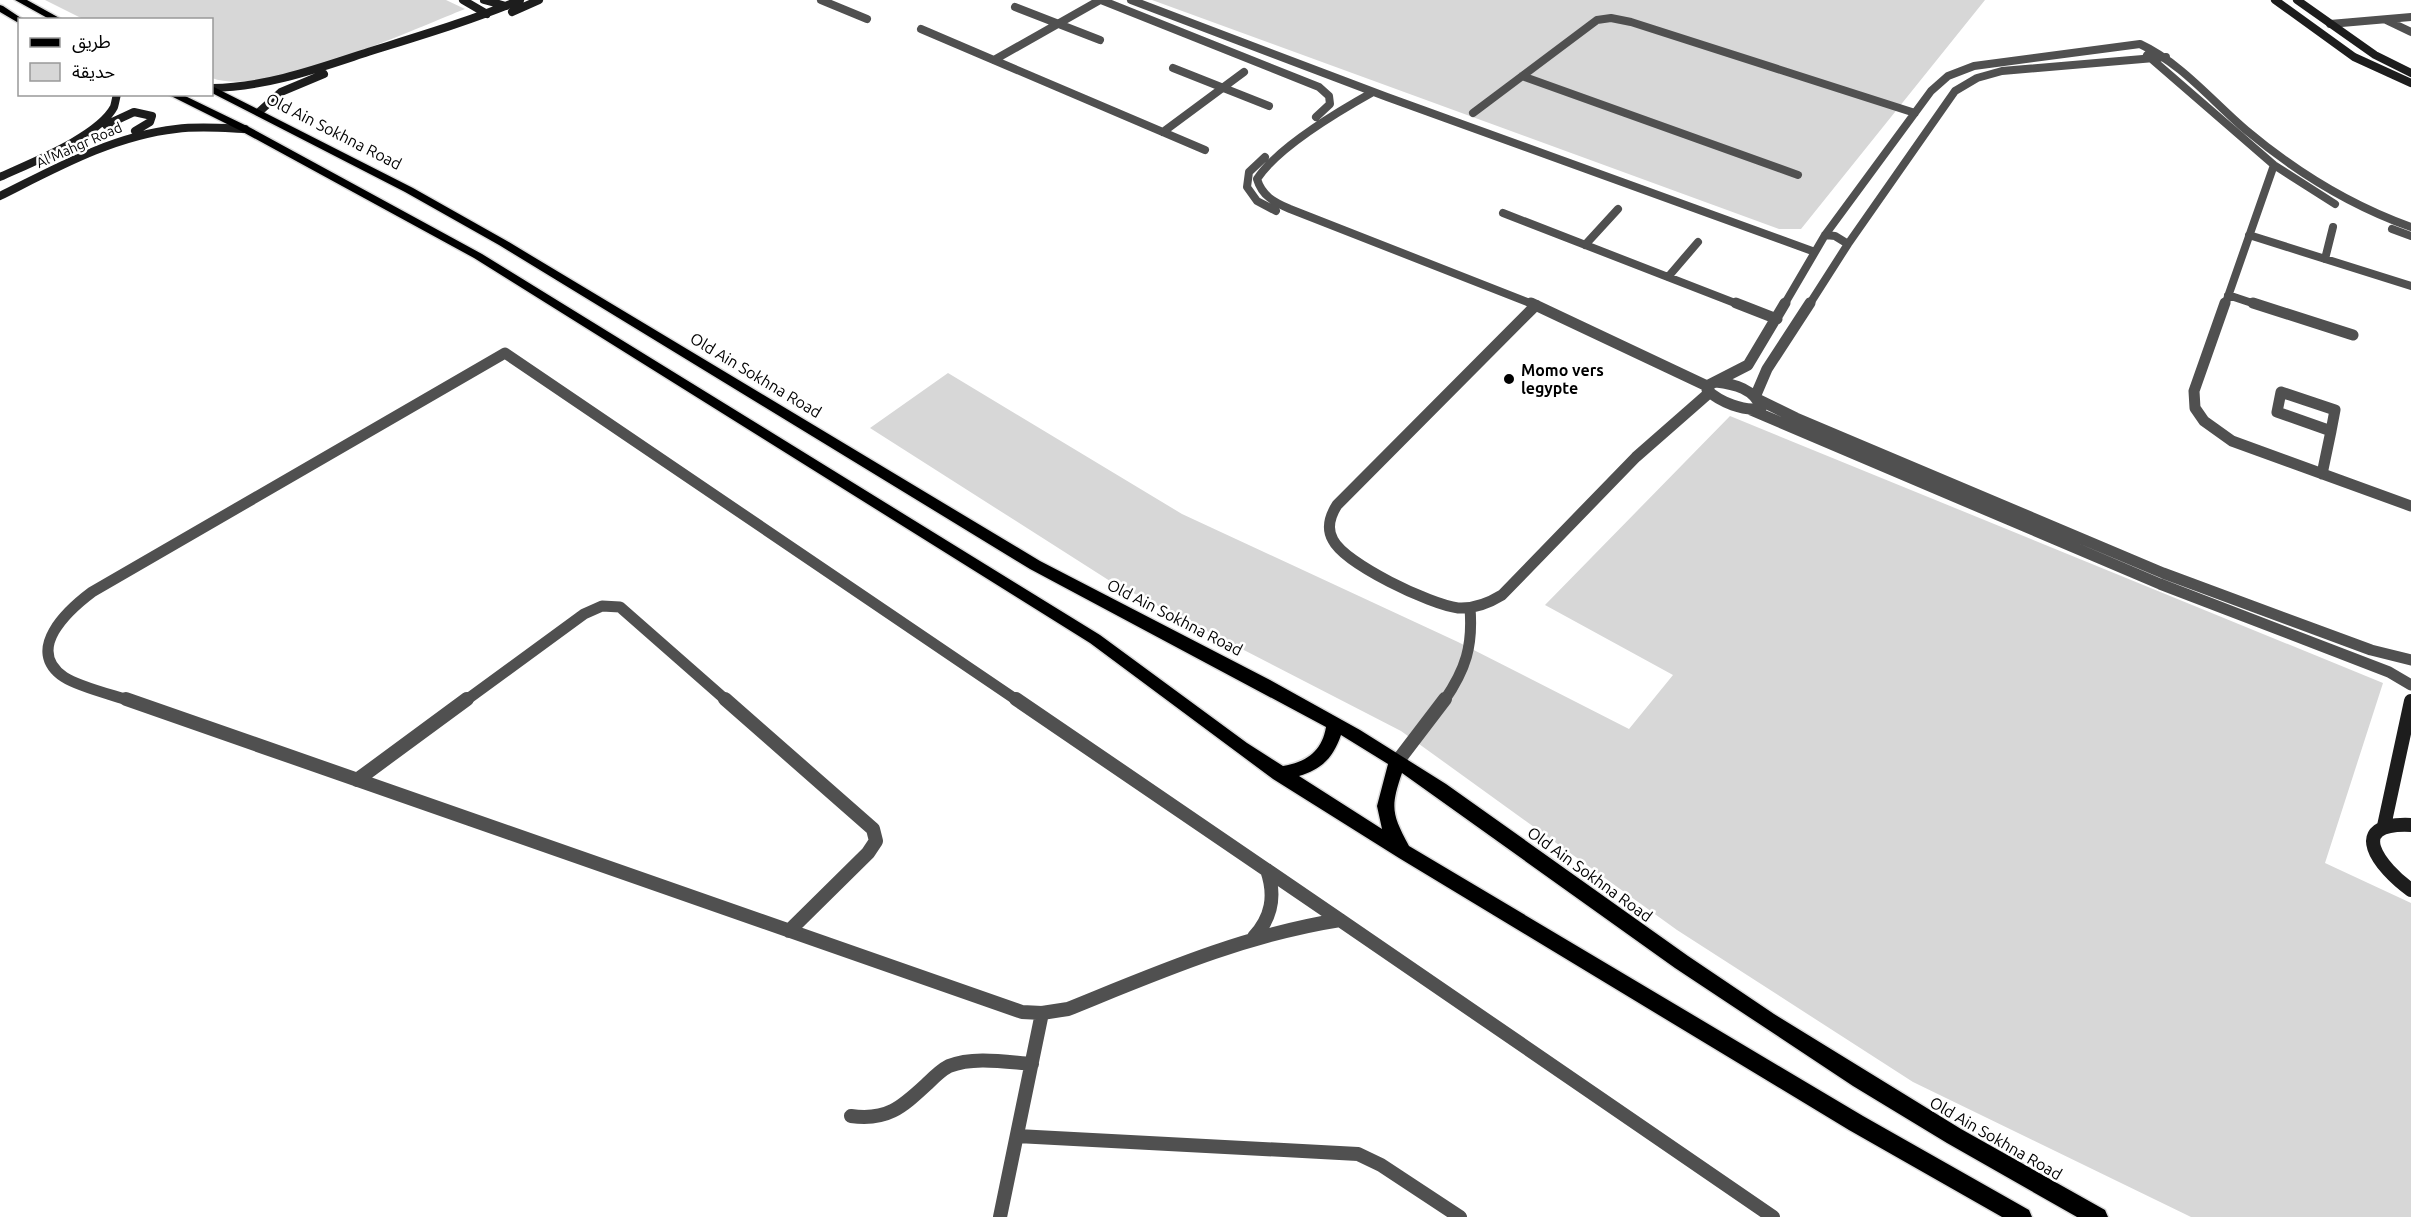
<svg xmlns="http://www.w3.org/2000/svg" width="2411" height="1217" font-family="Ubuntu,'Noto Sans Arabic',sans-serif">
<rect width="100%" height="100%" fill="#fff"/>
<path fill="#d7d7d7" d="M45,0H446L465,9C409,31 265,98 212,78V20L83,19Z
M1152,0H1985L1801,229H1779Z
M948,373L1182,514L1458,642L1629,729L1673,675L1545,605L1730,416L2383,683L2325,863L2411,903V1217H2191L1913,1082L1677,930L1401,731L1110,581L870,428Z"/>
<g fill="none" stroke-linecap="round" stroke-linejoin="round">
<defs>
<path id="primary" d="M15,0H27L63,20H51Z
M0,5L3,6L24,20L17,22L0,12Z
M212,86L413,188L507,241L1040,561L1270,680L1360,730L1446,784L1688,956L1774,1014L1961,1129L2105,1210L2108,1217H2077L1947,1143L1853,1086L1675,968L1402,773C1390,808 1392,814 1409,846L1863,1116L2029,1210L2032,1217H2002L1849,1130L1399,858L1273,779L1090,643L474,258L241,131L167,94H181L249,127L482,254L1100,635L1247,743L1283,766C1307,762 1322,751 1326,727L1030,569L499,245L405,192L212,93ZM1341,735L1388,764L1377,806L1382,829L1299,776C1322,769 1333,758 1341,735Z"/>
</defs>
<use href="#primary" stroke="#dbdbdb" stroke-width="3"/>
<path stroke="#505050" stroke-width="8" d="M821,0L867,19
M1101,0L1319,87L1329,96L1330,104L1316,117
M1131,0L1387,97L1815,252
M1015,7L1100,40
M2386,20L2411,32
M2330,24L2411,17
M921,29L1205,150
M2147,55L2274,165L2335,204
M994,60L1100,0
M1173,68L1269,106
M1522,76L1798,175
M1373,92C1339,111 1278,147 1257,179C1262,196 1274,202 1290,209L1535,305
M1473,113L1597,20L1611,18L1631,22L1915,113
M1163,132L1244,72
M1265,157L1249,172L1247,187L1257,201L1276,211
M1503,213L1740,305
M2392,229L2411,236
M1825,235L1835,236L1848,244
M2249,235L2411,286
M1585,245L1618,209
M2325,259L2333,227
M1668,277L1698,242
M2228,295L2258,305
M1784,305L1825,235L1931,91L1948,76L1974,66L2140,44C2181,63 2212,101 2246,130C2296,172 2349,205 2411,227
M1809,305L1848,244L1955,91L1977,78L2002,71L2166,57
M2225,305L2274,165"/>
<path stroke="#505050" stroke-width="11" d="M1531,303L1707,386
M1736,303L1777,319
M2225,303L2194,391L2195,408L2204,421L2232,441L2411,506
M2253,303L2353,335
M1536,305L1337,505C1330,516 1326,528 1333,540C1345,564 1431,605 1458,608C1474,609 1489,603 1502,595L1636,457L1709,393
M1716,382C1734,384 1755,389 1761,408C1744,412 1720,402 1707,390V386L1748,365L1785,303
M2281,392L2335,410L2331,431L2277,412Z
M1755,397L1767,369L1810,303
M1757,399L1796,418L2163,573L2371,650L2411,660
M1751,410L2160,584L2389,672L2411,685
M2322,474L2331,431
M131,701C113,695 79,687 64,677C24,650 68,610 92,592L505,353L1018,701
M465,701L584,614L602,606L620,607L727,701
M1444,701C1466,669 1473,646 1470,608"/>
<path stroke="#505050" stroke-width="14" d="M126,699L1022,1012L1042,1013L1068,1009C1157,973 1244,935 1340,920
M725,699L873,829L876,841L868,853L789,931
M1016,699L1340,920
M1397,762L1445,699
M357,780L467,699
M1340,920L1773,1217
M1254,937C1272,917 1276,896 1267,870
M851,1116C888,1121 902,1107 928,1083C934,1077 941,1070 949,1066C974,1056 1006,1062 1032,1064
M1017,1136L1358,1154L1381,1165L1460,1217
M1000,1217L1042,1013"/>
<path stroke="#1d1d1d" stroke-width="8" d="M463,0L487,14
M484,0L506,6
M2275,0L2354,57L2411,83
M2297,0L2375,55L2411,73
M512,12L539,0
M212,88C267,87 316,69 368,52C419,36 470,21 520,0
M259,112L281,92L324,74
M106,125L134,112L152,116L150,122L135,131
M0,177C30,163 98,137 114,107C115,104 116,98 117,94
M0,196C56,168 113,136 176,129C199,126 222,128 245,129"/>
<path stroke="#1d1d1d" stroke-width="14" d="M2411,825C2344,822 2380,868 2411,890
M2384,826L2411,701"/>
<use href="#primary" fill="#000" fill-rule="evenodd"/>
</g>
<circle fill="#000" stroke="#fff" stroke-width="2" cx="1509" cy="379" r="6"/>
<g text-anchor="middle" stroke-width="5" stroke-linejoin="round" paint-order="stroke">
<g font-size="14" fill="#000" stroke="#fff">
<text transform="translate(79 145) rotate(-24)" y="5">Al Mahgr Road</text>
</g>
<g font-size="16" fill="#000" stroke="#fff">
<text transform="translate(334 131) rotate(27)" y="6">Old Ain Sokhna Road</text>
<text transform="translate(756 375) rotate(31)" y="6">Old Ain Sokhna Road</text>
<text transform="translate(1175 617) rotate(27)" y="6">Old Ain Sokhna Road</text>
<text transform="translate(1590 874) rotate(36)" y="6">Old Ain Sokhna Road</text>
<text transform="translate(1996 1138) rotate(30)" y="6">Old Ain Sokhna Road</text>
</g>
<g font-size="16" font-weight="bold" fill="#000" stroke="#fff" text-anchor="start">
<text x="1521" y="376">Momo vers<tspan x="1521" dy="18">legypte</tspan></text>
</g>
</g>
<rect x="18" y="18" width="195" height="78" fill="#ffffff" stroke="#999999" stroke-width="1.5"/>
<rect x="30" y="38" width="30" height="9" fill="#000000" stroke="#999999" stroke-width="1.5"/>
<text x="72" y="48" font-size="18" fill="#000000">طريق</text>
<rect x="30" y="63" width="30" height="18" fill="#d7d7d7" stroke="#999999" stroke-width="1.5"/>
<text x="72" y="78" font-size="18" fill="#000000">حديقة</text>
</svg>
